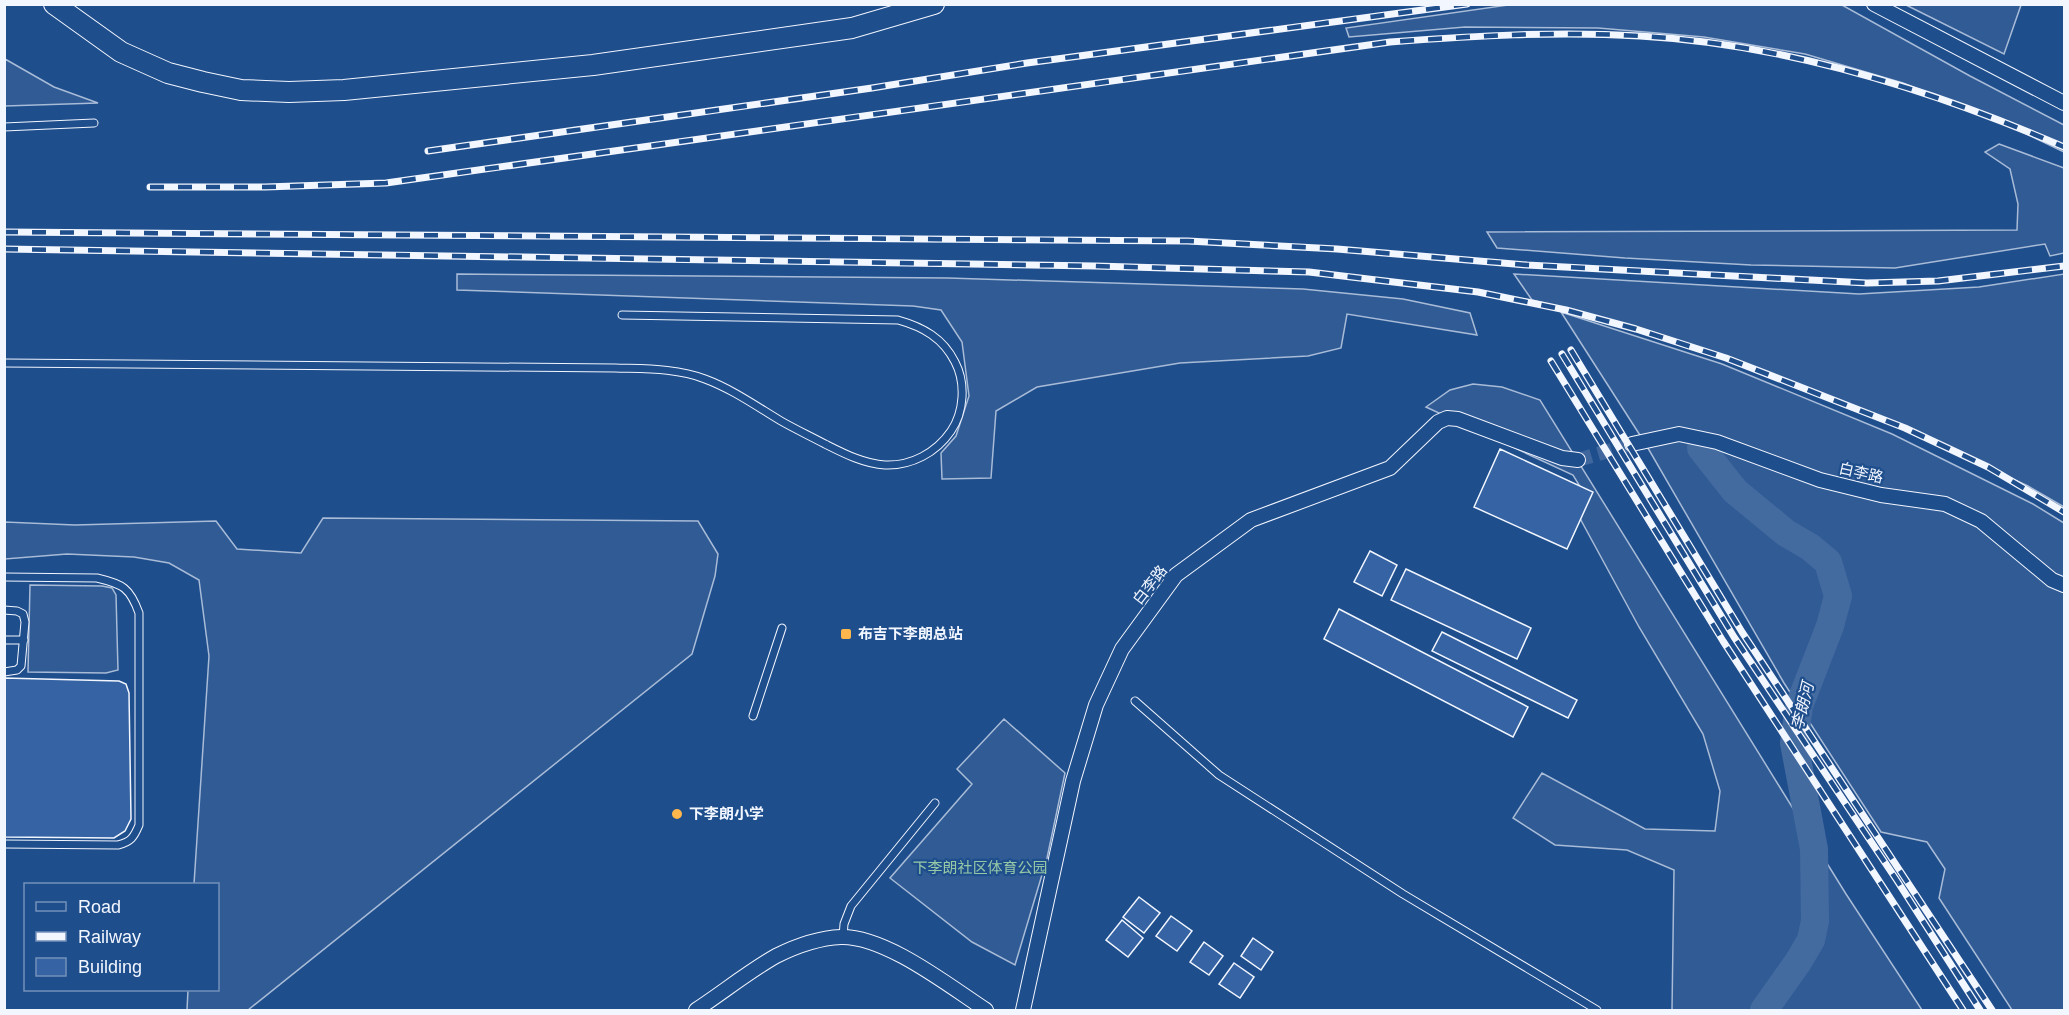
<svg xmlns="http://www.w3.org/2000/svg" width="2069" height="1015" font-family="Arial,'Noto Sans SC',sans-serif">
<rect width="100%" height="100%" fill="#1f4e8c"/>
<path fill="#305b95" stroke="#a8bbd7" stroke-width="1.5" d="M1508,5H1842L1970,76L2064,125V152L1993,118L1903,83L1805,54L1704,37L1598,28L1465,27L1349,37L1346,28Z
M1906,5L2021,4V5L2004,54Z
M5,59L54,87L98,103L5,106Z
M1999,144L2064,168V253L2050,256L2045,244L1895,268L1751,265L1625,258L1497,248L1487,232L2017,230L2018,204L2010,169L1985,152Z
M457,274L948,278L1303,289L1403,299L1470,313L1477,335L1347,314L1341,348L1308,356L1180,363L1037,387L996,411L991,478L942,479L941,453L956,436L969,396L962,342L941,310L913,306L457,290Z
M1514,274L1859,294L1979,287L2064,274V507L2028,486L1892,423L1717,355L1622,323L1532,300Z
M1561,312L1722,364L1892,434L2033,504L2064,523V1010H2012L1939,898L1945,869L1927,842L1881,832L1784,683L1645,443Z
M1473,384L1502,387L1540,400L1846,894L1922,1010H1672L1674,870L1627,850L1555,845L1513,818L1542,773L1645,829L1715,831L1720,791L1703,734L1639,627L1576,511L1584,493L1573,475L1426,407L1450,390Z
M323,518L698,521L718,554L715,576L692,654L248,1010H187L188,990H218V884H194L209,656L199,580L169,563L134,557L67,554L5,559V522L75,525L216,521L237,549L301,553Z
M30,585L102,586L112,588L116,595L118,670L106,673L28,672Z
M1004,719L1065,773L1047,858L1015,965L972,942L890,878L972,784L957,769Z"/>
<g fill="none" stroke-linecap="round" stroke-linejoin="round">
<path stroke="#446ba0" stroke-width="28" d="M1701,448L1735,491L1786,533L1810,547L1828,562L1838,596L1830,626L1799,706L1794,743L1814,849L1815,921L1811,940L1798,962L1764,1010"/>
</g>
<path fill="#3563a3" stroke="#f2f6ff" stroke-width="1.5" d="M1500,449L1593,492L1567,549L1474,507Z
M1370,551L1397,565L1382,596L1354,582Z
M1406,569L1531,628L1517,659L1391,600Z
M1339,609L1528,707L1513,737L1324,639Z
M1442,632L1577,700L1568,718L1432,651Z
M4,678L119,681L126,684L129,693L131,819L125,831L114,838L4,837Z
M1139,897L1160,913L1144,933L1123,917Z
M1171,916L1192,931L1177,951L1156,936Z
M1122,920L1143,938L1128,957L1106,940Z
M1253,938L1273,952L1261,970L1241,956Z
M1204,942L1223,956L1209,975L1190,962Z
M1234,963L1254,977L1240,998L1219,984Z"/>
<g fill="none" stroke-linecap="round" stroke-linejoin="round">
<path stroke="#3f679d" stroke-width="14" stroke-dasharray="14 7" stroke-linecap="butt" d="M1578,460L1632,444"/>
<defs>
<path id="lane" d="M4,127L94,123
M4,363L615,368C644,369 677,368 705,379C732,389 756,406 781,421C795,429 810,436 825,444C843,453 864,464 885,465C911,466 936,453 951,431C964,412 966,383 955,362C943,338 923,327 898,320L622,315
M4,577L97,578C123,584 130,588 139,613V825C134,837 131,842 118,845L4,844
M4,610L17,611L23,614L25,622L21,666L17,670L4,672
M4,640H24
M1135,701L1219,775L1403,894L1597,1010
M753,716L782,628
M843,937L844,924L851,906L935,803"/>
<path id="street" d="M1874,4L2064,103
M1632,444L1679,434L1717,442L1820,480L1881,495L1945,504L1981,521L2052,580L2064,585
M696,1010C722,993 748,972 776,956C796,946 818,938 841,937C886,936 949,986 986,1010
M1023,1010L1073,781L1096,705L1122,649L1176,575L1251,520L1390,468L1438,422L1447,418L1458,419L1562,458L1578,460"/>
<path id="secondary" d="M54,4L121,52L168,73L203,82L241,90L289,92L344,90L593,65L852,28L934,4"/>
</defs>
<use href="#lane" stroke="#f2f6ff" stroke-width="9"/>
<use href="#street" stroke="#f2f6ff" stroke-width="16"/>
<use href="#secondary" stroke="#f2f6ff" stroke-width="22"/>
<use href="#lane" stroke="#1f4e8c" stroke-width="7"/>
<use href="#street" stroke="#1f4e8c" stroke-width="14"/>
<use href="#secondary" stroke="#1f4e8c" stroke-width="20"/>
<defs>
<path id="rail" d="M428,151L872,88L1027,63L1467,4
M150,187H265L386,183L1390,42C1474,36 1556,31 1640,36C1784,44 1933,90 2064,147
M4,232L1188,241L1337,249L1527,265L1867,283L1938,281L2064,266
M4,249L1095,266L1309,272L1478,292L1566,310L1636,329L1726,358L1905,428L1988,467L2064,512
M1571,350L1742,632L1992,1010
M1562,354L1734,637L1896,879L1980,1010
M1551,361L1723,641L1963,1010"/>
</defs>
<use href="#rail" stroke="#f2f6ff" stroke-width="7"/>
<use href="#rail" stroke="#1f4e8c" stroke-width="4.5" stroke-dasharray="14" stroke-linecap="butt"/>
</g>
<g fill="#ffb74d" stroke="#1f4e8c" stroke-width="2">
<rect x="840" y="628" width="12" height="12" rx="3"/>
<circle cx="677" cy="814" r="6"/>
</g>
<g text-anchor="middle" stroke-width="4.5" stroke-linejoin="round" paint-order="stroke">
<g font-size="15" fill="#f2f6ff" stroke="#1f4e8c">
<text transform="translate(1861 473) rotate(13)" y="5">白李路</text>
<text transform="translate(1150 585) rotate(-52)" y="5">白李路</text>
</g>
<g font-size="15" font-weight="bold" fill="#f2f6ff" stroke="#1f4e8c" text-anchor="start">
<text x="858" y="639">布吉下李朗总站</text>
<text x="689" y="819">下李朗小学</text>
</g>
<g font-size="15" fill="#97c8a6" stroke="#1f4e8c">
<text x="980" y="873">下李朗社区体育公园</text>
</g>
<g font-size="16" font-style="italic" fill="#f2f6ff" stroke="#1f4e8c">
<text transform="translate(1802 706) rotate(-76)" y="6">李朗河</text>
</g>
</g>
<rect width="2069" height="1015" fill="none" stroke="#f2f6ff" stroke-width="12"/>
<rect x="24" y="883" width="195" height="108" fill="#1f4e8c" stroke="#7391ba" stroke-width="1.5"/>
<rect x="36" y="902" width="30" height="9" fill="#1f4e8c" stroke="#7391ba" stroke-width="1.5"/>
<text x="78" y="913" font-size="18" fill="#f2f6ff">Road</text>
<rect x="36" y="932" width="30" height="9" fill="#f2f6ff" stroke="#7391ba" stroke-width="1.5"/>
<text x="78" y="943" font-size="18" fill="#f2f6ff">Railway</text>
<rect x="36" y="958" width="30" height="18" fill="#3563a3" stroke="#7391ba" stroke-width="1.5"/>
<text x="78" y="973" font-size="18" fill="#f2f6ff">Building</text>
</svg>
